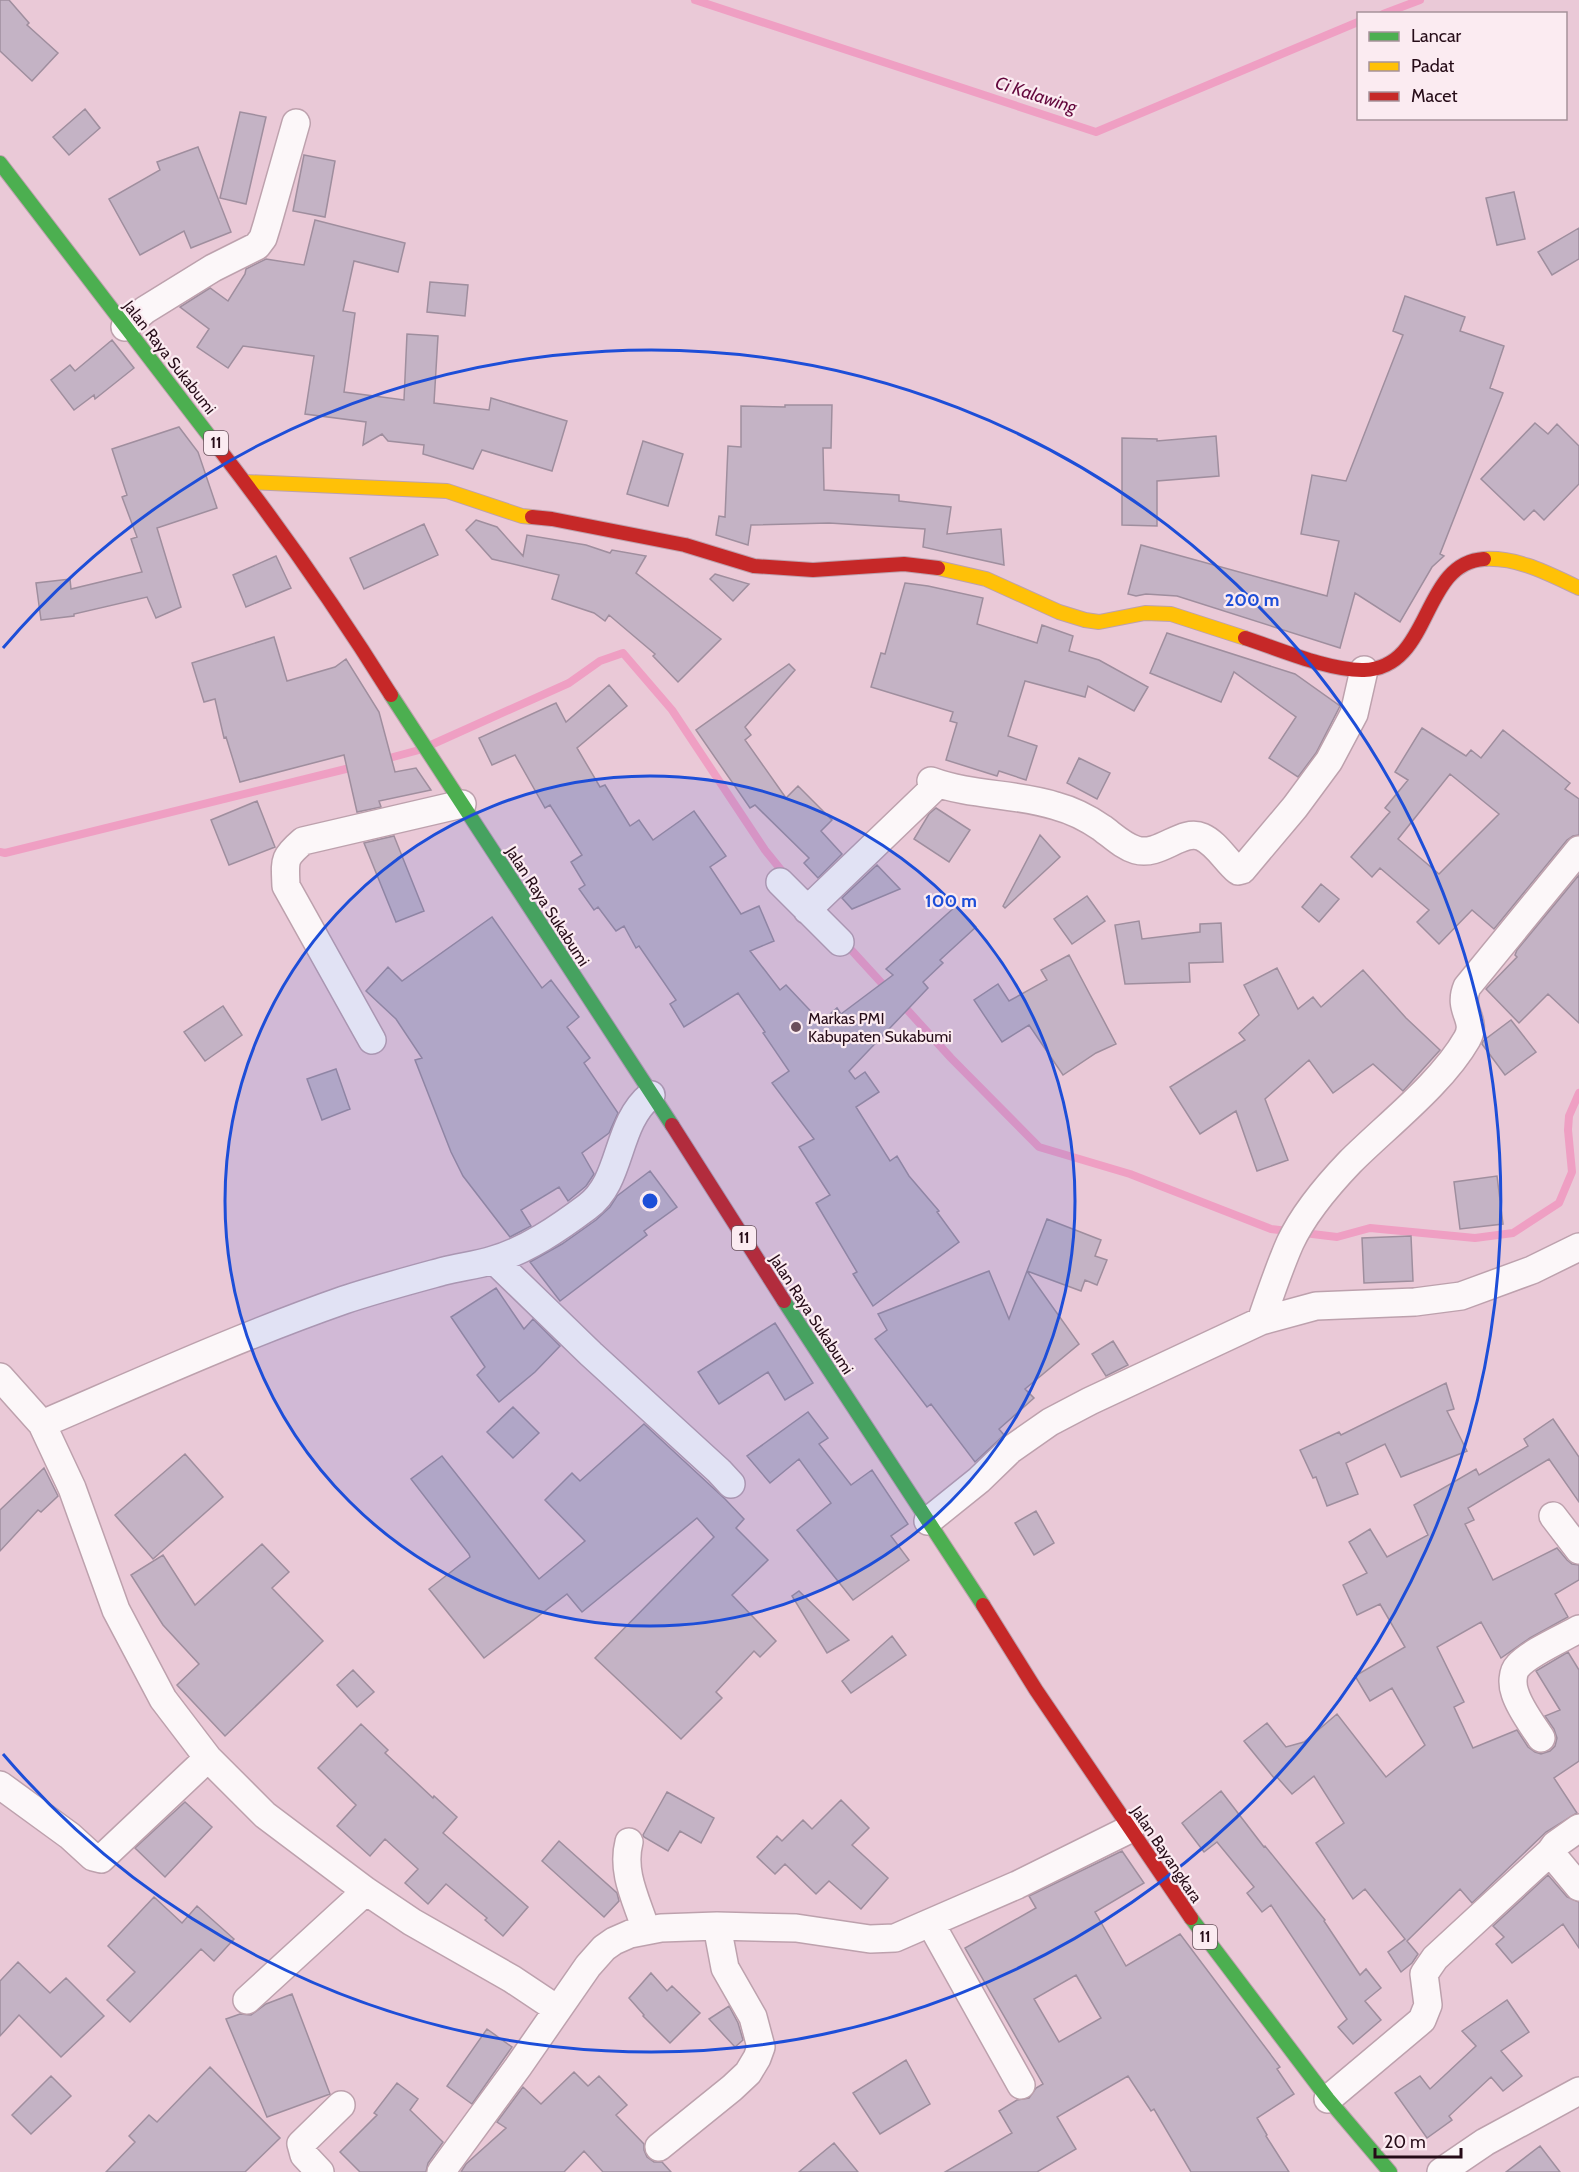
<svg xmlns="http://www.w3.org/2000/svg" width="1579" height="2172" font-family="Cabin,sans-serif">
<rect width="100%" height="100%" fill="#eac9d7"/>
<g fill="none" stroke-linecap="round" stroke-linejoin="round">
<path stroke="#ef9fc3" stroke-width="8" d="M695,0L1096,132L1358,22
M1383,14L1420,0
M433,744L569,683L600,661L623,653L672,710L765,850L786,876
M382,760L419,750
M0,852L5,853L358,766
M844,942L888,990
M901,1003L951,1058L1039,1147L1130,1174L1271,1229L1337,1237L1370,1228L1475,1238L1513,1233L1559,1203L1572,1172L1568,1130L1569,1116L1579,1093"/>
</g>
<path fill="#c4b3c5" stroke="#9f8e9e" stroke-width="1.5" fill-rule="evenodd" d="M0,0H9L29,23L27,25L58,53L32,81L0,51Z
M85,109L100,128L69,155L53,137Z
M240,112L266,117L246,204L220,198Z
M198,147L231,232L191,248L184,231L140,255L109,199L160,170L157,162Z
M304,155L335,161L325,217L293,211Z
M1514,192L1525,239L1497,245L1486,198Z
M315,220L405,243L398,272L354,261L343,311L355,313L344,392L404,400L407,334L438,336L434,403L489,410L491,398L567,421L552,471L482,450L473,469L423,454L424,445L388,441L382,434L363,445L366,422L305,414L314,356L243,346L228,368L197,347L209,329L180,307L210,288L228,301L245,274L246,269L266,259L304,265Z
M1579,228V259L1552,275L1538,252Z
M430,282L468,285L465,316L427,312Z
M1405,296L1465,317L1460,331L1504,346L1490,388L1503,393L1440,554L1444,556L1432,567L1400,622L1355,593L1340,648L1177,596L1146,594L1136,596L1128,594L1141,545L1327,596L1339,541L1301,534L1312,475L1346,481L1403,335L1393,331Z
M112,340L134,368L95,399L94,395L74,410L51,380L70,365L75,371Z
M785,405H832L831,448H823L824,490L899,495V501L951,507L947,534L1001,529L1004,565L923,547L925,529L829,523L751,525L748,545L716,535L719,516L725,517L728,446L741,447V406L785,407Z
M1535,423L1548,434L1557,424L1579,446V484L1544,520L1534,510L1524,520L1481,479Z
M179,427L198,452L217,508L157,528L181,607L156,618L147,597L74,614V616L41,620L36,583L70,579L71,589L142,572L131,539L137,537L122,497L127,495L112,449Z
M1216,436L1219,476L1157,481V526L1122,525V438L1157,439V441Z
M643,441L683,454L668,506L627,494Z
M476,520L497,527L523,556L527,535L586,545L610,553L612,550L646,556L636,573L721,639L678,682L653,656L655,654L609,615L605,621L594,613L552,599L559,575L492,559L466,530Z
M424,524L438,555L364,589L350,558Z
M276,556L291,588L246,607L233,575Z
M715,574L749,584L733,601L710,579Z
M905,583L928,586L983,598L977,624L1037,643L1042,625L1073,636L1069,651L1099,660L1148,687L1134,711L1088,686L1085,697L1025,681L1008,736L1037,746L1026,780L999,771L997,776L946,760L957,723L950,721L953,712L871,687L881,653L885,654Z
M1167,633L1295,674L1340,706L1316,753L1298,777L1269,758L1296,717L1234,672L1221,702L1150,673Z
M274,637L287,681L335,667L346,659L379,712L395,772L416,768L431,790L379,801L381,807L357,812L344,755L240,782L226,737L224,738L215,699L204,702L192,663Z
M789,664L795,670L745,727L751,735L745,740L786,798L798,786L832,820L821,831L842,854L818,878L804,863L809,858L755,805L750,808L696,730Z
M609,685L627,706L577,748L600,787L605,785L630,826L639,820L653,840L694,811L726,856L710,867L741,914L759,906L774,941L750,951L780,990L786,985L821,1022L837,1008L841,1014L893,975L886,969L956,906L976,927L940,960L943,963L923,982L928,988L849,1071L855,1079L865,1072L879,1092L856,1107L890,1161L897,1156L909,1176L939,1211L937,1212L959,1242L873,1306L853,1274L857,1272L816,1203L830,1195L799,1147L814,1139L772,1083L789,1071L763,1033L765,1032L738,993L684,1027L670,1004L676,1000L639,946L636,948L624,926L616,931L598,907L594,910L579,889L585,885L571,862L582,855L550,805L545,808L515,755L492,765L479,738L556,703L566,722Z
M1422,728L1466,756L1471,750L1481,758L1503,730L1570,783L1565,789L1579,799V835L1573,836L1567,840L1494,929L1472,910L1439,944L1417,922L1429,910L1380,868L1372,877L1351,857L1390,812L1385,808L1408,780L1395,772ZM1450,774L1499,814L1439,874L1398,839Z
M1079,758L1110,773L1097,799L1067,783Z
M257,801L275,847L229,865L211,820Z
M936,808L970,830L949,862L914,839L929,814Z
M1040,835L1060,857L1005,908L1003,906Z
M394,836L424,911L396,922L364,843Z
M877,865L900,889L852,909L842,898Z
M1579,875V1023L1548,994L1519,1023L1486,989L1517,957L1515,955L1517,950Z
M1321,884L1339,899L1319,922L1302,907Z
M1087,896L1105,921L1072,944L1054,919Z
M492,917L542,988L551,980L579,1017L567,1027L590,1058L584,1063L618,1113L609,1133L582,1153L594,1174L586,1186L568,1201L559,1187L521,1210L531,1226L510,1237L463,1176L451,1152L415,1060L422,1058L396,1019L366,991L388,967L402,981Z
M1139,921L1142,939L1200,932V924L1221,923L1223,962L1189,963L1190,982L1125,984L1115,925Z
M1069,955L1116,1044L1096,1053L1063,1075L1029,1025L1002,1042L974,1000L998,984L1009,1001L1047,980L1041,970Z
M1277,968L1298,1009L1313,997L1321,1007L1363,970L1406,1018L1440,1050L1403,1091L1373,1064L1333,1093L1309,1060L1265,1099L1288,1160L1257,1171L1236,1111L1200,1134L1170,1087L1245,1040L1239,1033L1259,1015L1244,985Z
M223,1006L242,1035L205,1061L184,1032Z
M1511,1020L1536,1052L1505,1075L1482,1044L1483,1041Z
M336,1069L350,1109L322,1120L307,1079Z
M650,1171L677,1207L644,1231L647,1235L560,1301L530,1262L562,1244L596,1220L610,1207L617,1196Z
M1497,1176L1503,1224L1460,1229L1454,1182Z
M1047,1219L1101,1240L1095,1256L1107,1260L1097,1285L1085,1280L1081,1291L1027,1271Z
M1411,1236L1413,1281L1364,1283L1362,1238Z
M989,1271L1009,1319L1027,1271L1079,1344L1025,1389L1034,1398L999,1429L1004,1435L975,1462L931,1404L927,1407L875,1339L887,1330L878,1314Z
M496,1288L524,1329L533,1319L560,1346L535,1372L499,1402L477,1375L485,1367L451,1317Z
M775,1323L813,1383L785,1400L768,1372L719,1404L698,1372Z
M1113,1341L1128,1365L1106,1376L1092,1354Z
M1446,1383L1454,1409L1447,1411L1467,1451L1401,1477L1385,1444L1346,1463L1358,1494L1327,1506L1316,1477L1313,1478L1300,1450L1339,1432L1341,1435Z
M513,1407L539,1433L513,1458L487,1432Z
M808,1412L828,1438L819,1444L851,1485L872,1470L908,1524L891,1536L909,1560L853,1600L797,1530L831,1503L799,1459L770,1483L747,1456Z
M1553,1419L1579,1457V1502L1549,1459L1468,1508L1474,1520L1465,1524L1493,1580L1557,1548L1567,1560L1572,1564L1579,1565V1580L1555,1594L1568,1617L1530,1638L1501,1658L1481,1622L1437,1647L1464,1702L1454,1707L1473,1748L1517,1730L1528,1747L1535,1752L1541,1754L1550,1751L1555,1746L1557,1738L1554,1729L1545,1716L1560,1710L1536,1671L1568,1652L1579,1670V1761L1554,1778L1577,1813L1546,1832L1472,1903L1460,1889L1407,1941L1418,1954L1412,1963L1401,1972L1388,1952L1405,1939L1365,1889L1353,1899L1316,1843L1344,1823L1314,1776L1292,1794L1276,1776L1274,1778L1244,1741L1267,1723L1286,1747L1304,1742L1337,1714L1386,1777L1425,1745L1392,1688L1370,1701L1355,1676L1405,1647L1380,1604L1357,1615L1343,1585L1367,1573L1349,1542L1370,1529L1387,1557L1428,1535L1414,1505L1476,1469L1479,1475L1528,1446L1524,1439Z
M644,1424L725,1499L744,1519L736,1528L768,1560L732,1595L776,1641L760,1657L754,1651L716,1692L722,1698L681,1739L595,1658L714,1537L697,1518L582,1612L567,1594L484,1658L429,1589L470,1557L469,1554L411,1479L442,1456L539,1579L585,1541L545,1500L572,1473L580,1481Z
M185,1454L223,1497L153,1559L115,1515Z
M44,1468L58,1496L41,1512L38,1510L0,1551V1510Z
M1036,1511L1054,1543L1034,1555L1015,1523Z
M262,1544L289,1572L272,1588L323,1641L225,1736L177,1685L199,1664L163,1625L131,1575L163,1555L195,1605Z
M799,1591L849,1640L827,1653L792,1596Z
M892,1636L906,1655L851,1693L842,1681Z
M353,1670L374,1692L357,1707L337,1685Z
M361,1724L388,1750L385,1753L433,1798L434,1796L457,1817L443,1833L528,1907L503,1936L485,1920L487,1918L446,1884L428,1904L405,1883L418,1869L385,1839L370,1856L337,1826L356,1805L318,1768Z
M1221,1791L1264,1847L1265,1846L1325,1920L1324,1921L1360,1975L1366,1969L1381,1988L1365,2001L1381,2020L1353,2044L1338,2027L1347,2019L1271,1905L1262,1912L1247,1893L1254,1887L1217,1842L1204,1852L1182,1823Z
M667,1792L714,1818L701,1843L680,1831L668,1851L644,1837L643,1835Z
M841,1800L869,1828L852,1845L888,1878L861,1909L829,1881L816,1894L785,1864L775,1874L757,1857L777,1836L782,1841L803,1820L812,1829Z
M185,1802L212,1827L165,1877L135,1848Z
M559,1841L617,1893L619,1901L604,1917L542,1861Z
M1122,1851L1144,1883L1095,1912L1126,1966L1180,1934L1280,2067L1277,2069L1294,2094L1257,2118L1267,2135L1266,2136L1289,2172H1191L1154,2109L1151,2111L1128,2076L1057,2117L1076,2149L1037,2172H945L1012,2133L999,2111L1017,2100L1029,2098L1036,2088L1043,2084L965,1948L1036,1908L1029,1896ZM1076,1975L1101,2018L1059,2042L1034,1999Z
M1548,1875L1567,1897L1579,1902V1948L1563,1924L1512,1963L1496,1944L1504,1937L1493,1926Z
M154,1897L182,1923L197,1906L234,1939L214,1961L201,1949L130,2022L107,2000L135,1972L108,1946Z
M18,1962L50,1993L66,1978L104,2016L61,2057L19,2015L0,2036V1981Z
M651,1973L667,1991L672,1986L700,2013L670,2043L643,2016L644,2015L629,1998Z
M292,1994L330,2094L267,2117L226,2019L240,2014L251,2015L266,2004Z
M1507,2000L1529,2032L1501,2051L1522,2076L1503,2091L1491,2077L1449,2116L1452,2120L1427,2138L1395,2093L1420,2076L1430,2089L1476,2046L1462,2031Z
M729,2006L738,2023L743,2040L735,2047L709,2019Z
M487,2029L512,2047L472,2104L447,2086Z
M906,2060L930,2104L880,2134L853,2093Z
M210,2067L280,2138L245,2172H106L135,2142L129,2136L149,2115L157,2122Z
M574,2072L588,2086L599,2076L627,2105L616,2115L644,2144V2150L647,2157L654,2162H662L671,2172H603L584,2151L564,2172H461L466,2164L506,2128L497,2122L523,2087L541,2104Z
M51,2076L71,2096L31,2134L12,2115Z
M397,2083L418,2099L410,2110L443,2142L428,2163L426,2172H360L340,2152L377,2115L374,2113Z
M834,2143L858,2172H799Z
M1540,2146L1560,2172H1506Z"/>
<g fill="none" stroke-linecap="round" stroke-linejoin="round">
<defs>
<path id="street" d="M125,327L145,310L213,268L257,246L263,238L267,225L296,123
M931,781C971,796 1015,793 1056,806C1071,810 1089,819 1102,828C1113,836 1123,846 1136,850C1160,857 1182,828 1202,837C1216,843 1226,861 1238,871L1242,870L1295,807L1329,761L1354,714L1364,670
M780,882L840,942
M807,910L938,784
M372,1040L286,886C285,860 283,858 303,841L462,804
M494,1260L591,1354L719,1471L731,1484
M1261,1321C1270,1295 1279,1268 1290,1243C1304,1213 1327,1186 1350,1162C1386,1126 1442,1083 1467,1039C1478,1019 1457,1011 1467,987L1579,850
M0,1377L42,1424L72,1488L116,1610L163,1699L208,1758L265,1815L366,1891L412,1922L512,1979L557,2009
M42,1424C142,1381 241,1336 344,1300C377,1289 411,1280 444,1271C460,1267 477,1265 493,1260C527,1250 559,1228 587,1207C623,1181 615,1124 651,1095
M1553,1516L1579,1550
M928,1521L979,1480L1010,1450L1050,1422L1090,1401L1261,1321L1316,1306L1415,1302L1461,1296L1532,1270L1579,1247
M1541,1738C1532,1724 1520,1709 1515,1693C1512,1685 1512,1672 1518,1666C1529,1653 1563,1638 1579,1629
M0,1785L70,1836L93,1857L101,1859L208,1758
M629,1842C621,1873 637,1901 646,1930
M1550,1852L1579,1887
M931,1924L1021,2085
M247,2000L366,1891
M1328,2099L1422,2020L1428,2005L1424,1974L1435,1958L1550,1852L1555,1845L1579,1828
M659,2147L732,2088L748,2073L757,2058L761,2047L753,2017L725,1968L717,1926
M320,2172L304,2155L301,2144L341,2105
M441,2172L518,2067L588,1966L604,1948L614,1941L630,1934L661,1928L717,1926L796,1928L870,1939L895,1938L1017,1885L1130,1829
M1441,2172L1485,2142L1579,2091"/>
<path id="fast" d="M0,163L220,450
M391,695L672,1125
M784,1301L983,1605
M1191,1918L1328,2099L1390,2172"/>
<path id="slow" d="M246,482L447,491L522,516L532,517
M1484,559C1518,557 1549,574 1579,588
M938,568L986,579L1059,612L1085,620L1099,622L1145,613L1171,614L1245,638"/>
<path id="jam" d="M220,450C281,529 338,610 391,695
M532,517L552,519L685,545L754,566L813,570L904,564L938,568
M1245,638C1279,649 1329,671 1364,670C1433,668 1420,563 1484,559
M672,1125L784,1301
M983,1605L1036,1690L1191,1918"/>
</defs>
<use href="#street" stroke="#bda1ad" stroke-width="30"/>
<use href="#fast" stroke="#bda1ad" stroke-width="16"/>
<use href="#slow" stroke="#bda1ad" stroke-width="16"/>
<use href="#jam" stroke="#bda1ad" stroke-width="16"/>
<use href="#street" stroke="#fcf7f9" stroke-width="27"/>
<use href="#fast" stroke="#4caf50" stroke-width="14"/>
<use href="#slow" stroke="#ffc107" stroke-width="14"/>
<use href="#jam" stroke="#c62828" stroke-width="14"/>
</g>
<circle cx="650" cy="1201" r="425" fill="#1d4ed8" fill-opacity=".12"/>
<g fill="none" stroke="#1d4ed8" stroke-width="3">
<circle cx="650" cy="1201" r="425"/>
<path d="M3 648A851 851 0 1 1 3 1754"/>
</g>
<circle fill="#6b4e5b" stroke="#fbebf1" stroke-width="2" cx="796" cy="1027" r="6"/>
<g text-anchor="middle" stroke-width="4.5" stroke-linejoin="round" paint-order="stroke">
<g fill="#fbebf1" stroke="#664f59" stroke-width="1.5">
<rect x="204" y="431" width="24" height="24" rx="4.5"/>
<rect x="732" y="1226" width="24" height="24" rx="4.5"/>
<rect x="1193" y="1925" width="24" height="24" rx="4.5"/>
</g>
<g font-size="15" font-weight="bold" fill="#260c18">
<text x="216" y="448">11</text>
<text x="744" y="1243">11</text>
<text x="1205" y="1942">11</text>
</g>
<g font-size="16" fill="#260c18" stroke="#fbebf1">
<text transform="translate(170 357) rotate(52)" y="6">Jalan Raya Sukabumi</text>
<text transform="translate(548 906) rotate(57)" y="6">Jalan Raya Sukabumi</text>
<text transform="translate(812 1314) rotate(57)" y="6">Jalan Raya Sukabumi</text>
<text transform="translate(1167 1854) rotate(56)" y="6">Jalan Bayangkara</text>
</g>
<g font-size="16" fill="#260c18" stroke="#fbebf1" text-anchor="start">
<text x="808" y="1024">Markas PMI<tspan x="808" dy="18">Kabupaten Sukabumi</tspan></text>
</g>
<g font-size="18" font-style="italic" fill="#63073c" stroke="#fbebf1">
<text transform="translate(1036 95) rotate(18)" y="6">Ci Kalawing</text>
</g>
</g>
<circle cx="650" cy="1201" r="9" fill="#1d4ed8" stroke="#fbebf1" stroke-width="3"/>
<g font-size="18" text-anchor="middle" font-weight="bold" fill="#1d4ed8" stroke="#fbebf1" stroke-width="4.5" stroke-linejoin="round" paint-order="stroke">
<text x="1252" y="606">200 m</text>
<text x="951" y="907">100 m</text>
</g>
<rect x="1357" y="12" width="210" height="108" fill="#fbebf1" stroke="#a6929a" stroke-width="1.5"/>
<rect x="1369" y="32" width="30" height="9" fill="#4caf50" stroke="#a6929a" stroke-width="1.5"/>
<text x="1411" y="42" font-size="18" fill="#260c18">Lancar</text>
<rect x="1369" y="62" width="30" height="9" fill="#ffc107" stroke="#a6929a" stroke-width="1.5"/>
<text x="1411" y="72" font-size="18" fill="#260c18">Padat</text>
<rect x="1369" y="92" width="30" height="9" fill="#c62828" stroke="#a6929a" stroke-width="1.5"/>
<text x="1411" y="102" font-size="18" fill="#260c18">Macet</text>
<path d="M1375 2148v9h86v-9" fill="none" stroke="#260c18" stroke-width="3"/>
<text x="1384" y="2148" font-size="18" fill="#260c18" stroke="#fbebf1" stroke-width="4.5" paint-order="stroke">20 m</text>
</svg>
